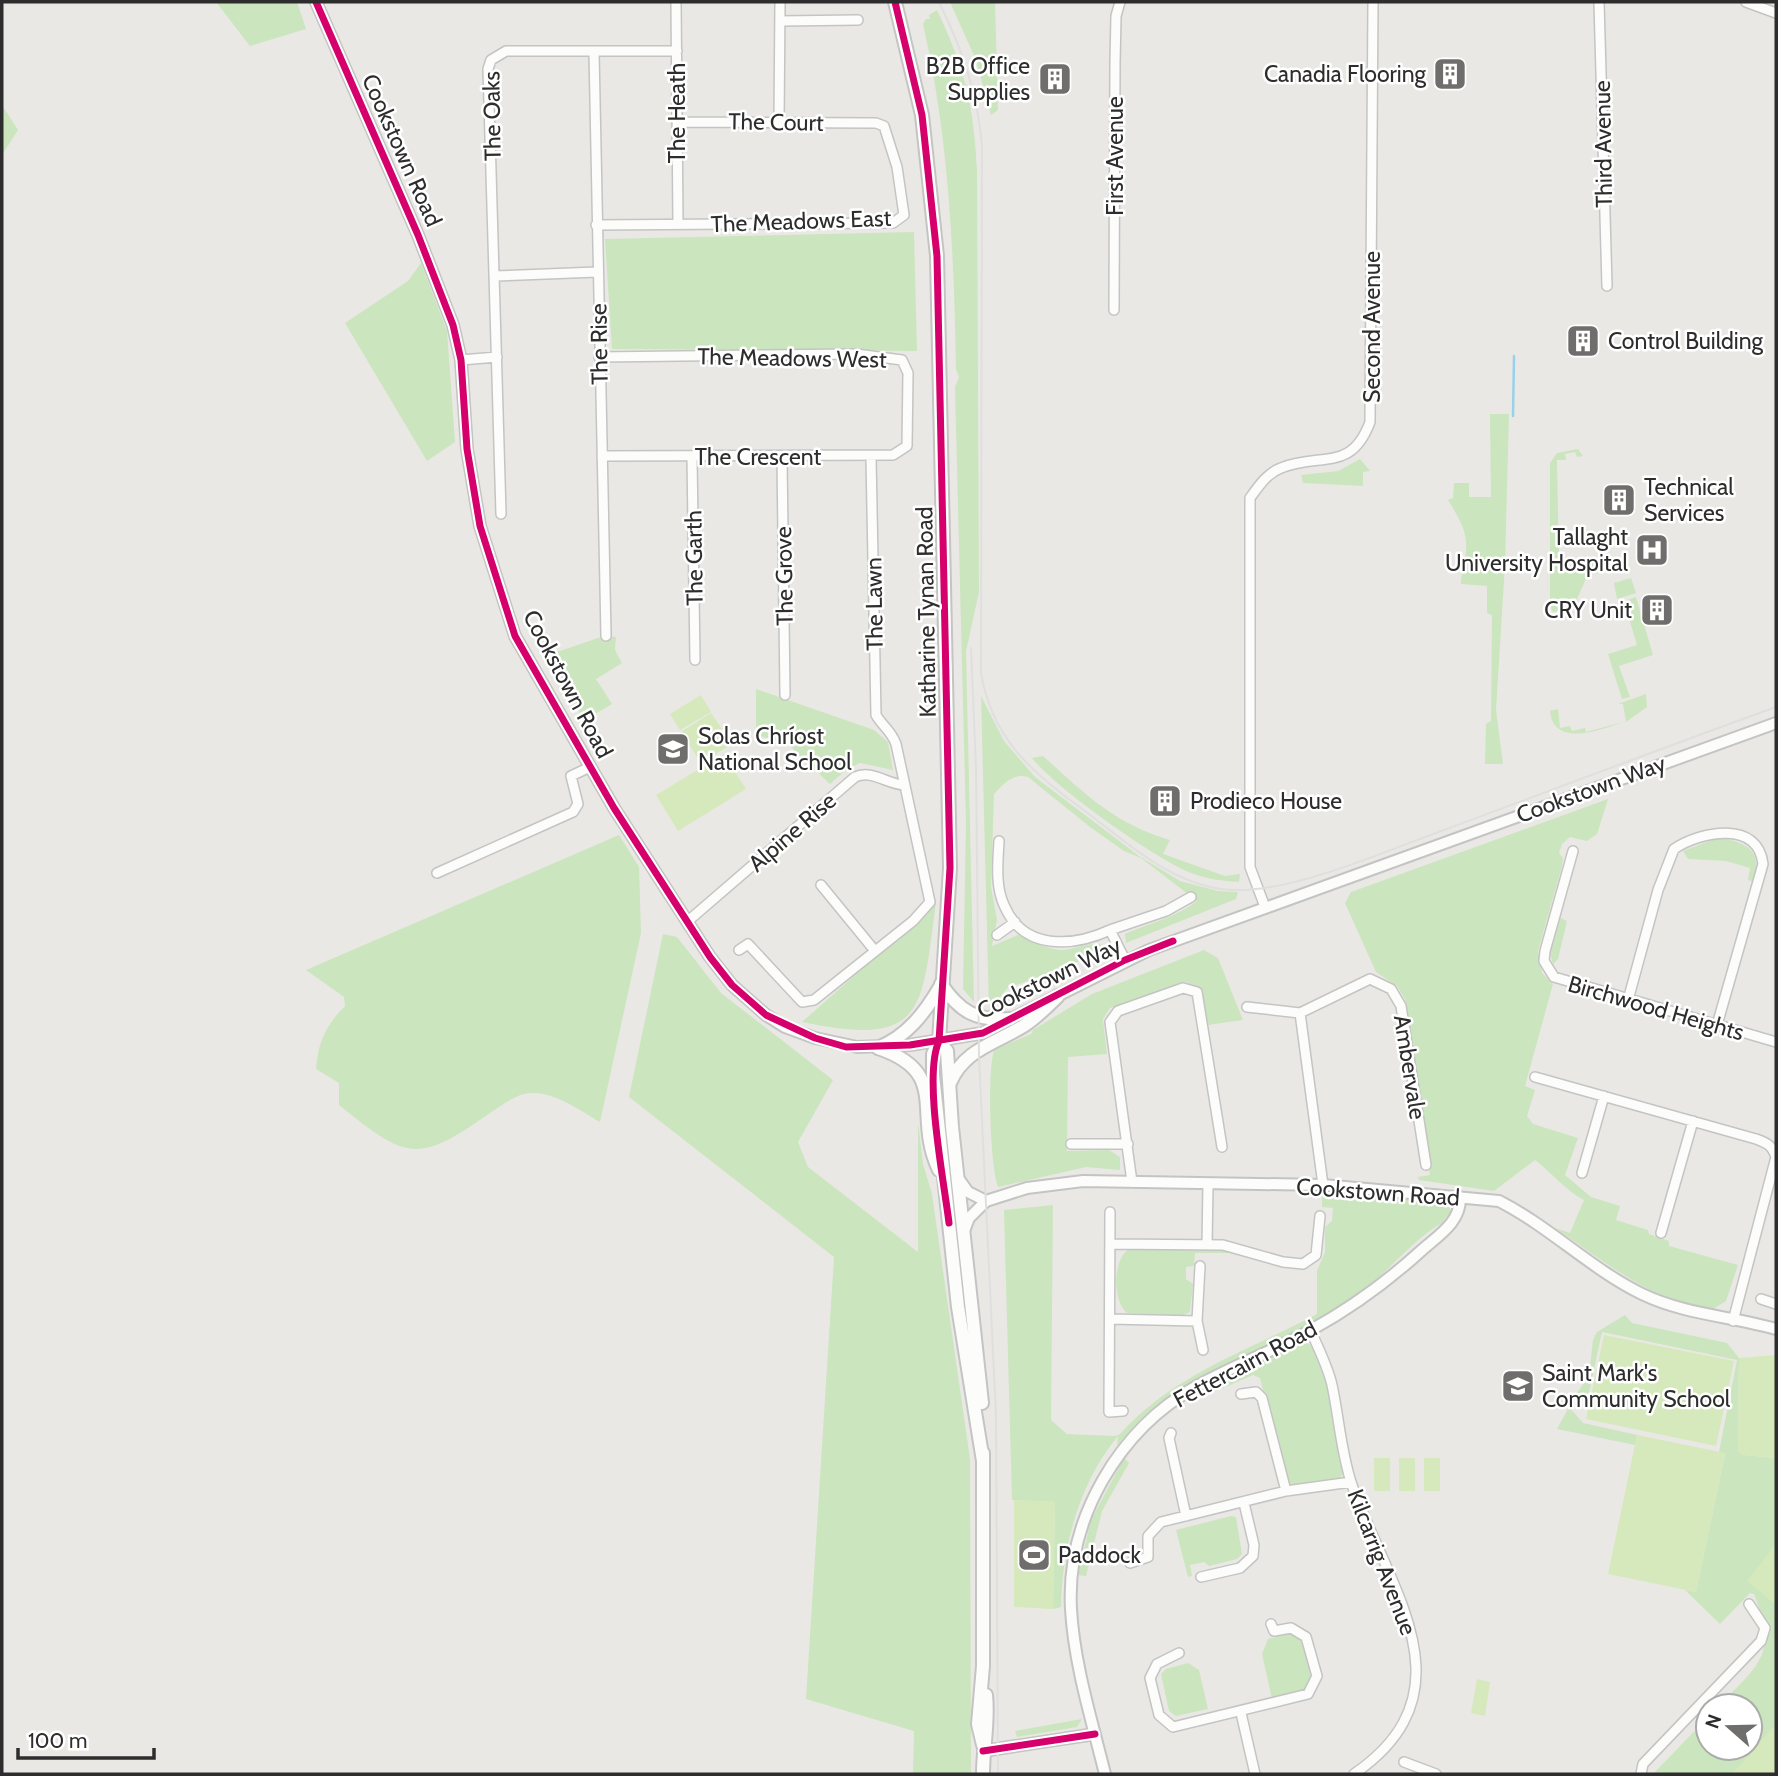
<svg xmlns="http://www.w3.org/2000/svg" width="1778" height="1776" font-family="Cabin,sans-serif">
<rect width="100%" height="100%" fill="#eae8e4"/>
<path fill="#cbe5be" d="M216,2H297L306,29L250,46Z
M950,2H995L998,110L991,115L976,60Z
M937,10C965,69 974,106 977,171L979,592L966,651L974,1002L963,989L966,823L955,387L959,377L956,369C954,252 949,138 923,24L926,19H930L929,15Z
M2,105L18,130L2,155Z
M914,232L917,351L612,349L605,239Z
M421,263L447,331L455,442L427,461L345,323L408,281Z
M1490,414H1509L1505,564L1496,710L1503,764H1485L1486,724L1491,721L1492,615L1487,613V586L1461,584C1461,572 1465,562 1466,551C1468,531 1458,517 1448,500L1453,498L1454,483H1469V497H1491Z
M1578,449L1583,456L1577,457L1575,452L1565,454L1566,460H1557L1559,561L1566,562L1569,570L1606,559L1609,568L1604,573L1588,574L1574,606L1553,612L1550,605V463L1557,453Z
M1360,459L1370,471L1363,472V486L1303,483L1301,475L1338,471Z
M1631,578L1636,593L1617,599L1614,583Z
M1636,597L1653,655L1619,666L1630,697L1622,699L1608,654L1637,645L1626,608L1621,609L1619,603Z
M604,636L616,637L615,650L622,663L596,679L612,704L583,721L554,653Z
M756,689L874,730L888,742L893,770L860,763L847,769L830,784L787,743L756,735Z
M1646,694L1647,707L1626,722L1623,704H1618Z
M981,696L1004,741L1035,777L1139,856L1180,881L1218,891L1238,892L1236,899L1126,943L1125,934C1149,923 1177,917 1197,901L1141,858L1124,851L1090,827L1028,777C1013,773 1004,783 994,794L991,887L997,920L992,946L1018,935C1032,940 1046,949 1061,950C1076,950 1091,940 1106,946L1109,950L1006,989L992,1010L989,1008Z
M1558,709L1560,728L1570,726L1572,731L1585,728L1586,732L1623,722C1602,730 1553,748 1550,711Z
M1043,756C1085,794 1115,824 1170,840L1163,854L1225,876L1240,874L1239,882C1222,881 1207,879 1191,873C1156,859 1055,788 1032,758Z
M1608,799L1597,834L1587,841L1570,837L1562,844L1559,853L1563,858L1562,866L1538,951L1542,973L1553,984L1525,1086L1535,1090L1527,1116L1533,1124L1578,1138L1565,1175L1591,1197L1620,1206L1616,1220L1648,1230L1649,1234L1669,1241V1246L1738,1265L1726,1301L1713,1309C1657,1306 1600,1258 1555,1228L1570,1233L1584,1200C1566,1191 1552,1173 1535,1160L1494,1191L1419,1180L1418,1177L1430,1175L1405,999L1397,986L1376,972L1345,903L1351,892Z
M619,835L639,867L641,933L600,1122C581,1111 555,1092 531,1093C516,1094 506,1103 493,1111C419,1163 409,1162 339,1105V1083L316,1069C318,1042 326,1025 345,1006L344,997L306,970Z
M1720,837C1749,845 1762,849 1754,882L1748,880L1750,868L1726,861L1688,859L1683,851Z
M936,903C921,1010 927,1048 802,1022Z
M1560,918L1567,921L1558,959L1553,964L1550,953Z
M663,934L677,937L721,993L833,1080L798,1142L808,1167L918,1252V1122L923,1164L932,1194L970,1459L971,1774H913L914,1731L806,1699L834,1257L629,1097Z
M1204,950L1218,958L1243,1020L1208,1025L1201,989L1186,982L1110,1008L1103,1019L1107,1054L1068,1057L1067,1151L1109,1150L1120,1157V1170L1086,1167L998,1187C990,1164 987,1073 994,1050L1031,1034L1033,1030L1092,994Z
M1322,1193L1433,1199L1447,1203L1451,1211L1442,1223C1410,1241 1387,1275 1356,1296C1275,1353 1185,1365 1117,1446L1118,1436C1079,1483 1062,1547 1061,1607L1053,1609L1055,1502L1012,1500L1004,1210L1053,1205L1051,1420L1067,1434L1114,1436L1119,1435C1173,1374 1248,1351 1317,1314V1271L1325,1252V1227L1332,1221L1333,1208L1322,1207Z
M1131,1248L1236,1251L1256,1258V1260L1236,1253H1195L1194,1266L1186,1267V1279L1193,1284L1190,1312L1181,1316L1127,1313C1112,1301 1112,1257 1131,1248Z
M1625,1315L1632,1323L1727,1343L1739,1358L1738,1450L1743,1455L1776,1458V1774H1653L1708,1717V1748H1750V1706H1719C1760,1663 1778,1655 1754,1594L1750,1593L1720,1624L1685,1590L1696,1592L1725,1454L1719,1452L1737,1360L1602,1332L1587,1402L1574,1398L1589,1375L1593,1340L1597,1332Z
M1304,1342L1311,1345L1326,1376L1344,1468C1343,1472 1343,1476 1339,1479C1332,1484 1294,1486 1287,1483L1260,1378L1253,1375L1214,1392L1211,1385Z
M1569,1407L1583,1423L1637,1435L1635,1445L1557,1429Z
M1124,1458L1129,1463L1102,1511L1086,1576L1078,1575L1091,1520Z
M1231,1516L1236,1517L1242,1554L1237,1559L1209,1566L1204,1562L1190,1565L1192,1576L1188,1577L1176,1530Z
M1291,1633L1303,1642L1312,1678L1303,1691L1272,1699L1262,1654L1268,1639Z
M1188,1663L1199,1670L1208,1709L1176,1716L1169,1711L1161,1674L1166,1669Z
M1082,1719L1077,1727L1017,1737L1015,1731Z"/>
<path fill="#d5e9bc" d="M701,695L711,712L680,730L670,714Z
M711,713L722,729L706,739L720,731L729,746L701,763L681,732Z
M724,754L746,789L678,831L656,795Z
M1604,1335L1734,1361L1716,1446L1586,1419Z
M1776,1355V1458L1743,1455L1738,1450L1739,1358Z
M1637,1435L1725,1453L1696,1592L1608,1574Z
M1374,1458H1390V1491H1374Z
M1399,1458H1415V1491H1399Z
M1424,1458H1440V1491H1424Z
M1014,1500L1055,1502L1053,1609L1014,1607Z
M1776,1544V1605L1747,1581Z
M1477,1679L1490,1682L1485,1716L1471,1713Z
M1776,1724V1774H1732Z"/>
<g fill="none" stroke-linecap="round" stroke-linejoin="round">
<path stroke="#9ad1ea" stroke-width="2.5" d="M1513,416L1514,356"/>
<defs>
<path id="minor" d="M676,2L678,224
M1599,2L1607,286
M1746,2L1776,13
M780,21L858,20
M594,52L606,636
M779,121L780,2
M596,225L893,223L904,215L897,167L884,126L876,123L677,122
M495,276L597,272
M1114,310L1115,63L1116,16L1120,2
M599,357L856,354L902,360L908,373L907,446L893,455L602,456
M461,360L497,357
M692,457L695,660
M782,457L785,695
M501,514L488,69L491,60L506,51H677
M999,841C998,861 995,886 1004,905C1023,951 1073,947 1110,930L1125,960
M1573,851L1545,951L1544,961L1554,977L1776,1042
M437,873L573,812L578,804L571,776L590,767
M821,885L875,951
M1265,907L1250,867V498C1258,487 1267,473 1281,468C1321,452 1351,473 1370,422L1373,2
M688,921L855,777C872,769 888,785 905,785
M1110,930L1166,911L1191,897
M997,935L1015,922
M739,950L748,944L802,1002L814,1000L913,921L930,902L896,744C891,730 883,727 876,715L871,457
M1628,1000L1658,890L1674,849C1701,831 1758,820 1763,864L1717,1025
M1247,1007L1300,1013L1370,979L1391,989L1401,1006L1426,1165
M1300,1013L1323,1185
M1535,1077L1756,1139C1767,1143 1772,1145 1776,1157L1733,1321
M1071,1144H1128
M1582,1173L1604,1096
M1132,1182L1110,1022L1118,1011L1183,988L1197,992L1222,1147
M1110,1212L1109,1412L1123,1411
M1661,1233L1693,1121
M1111,1244L1223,1245L1283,1262L1303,1264L1316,1255L1320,1216
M1207,1245L1208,1185
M1200,1266L1197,1321L1203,1350
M1761,1299L1776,1304
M1110,1319L1197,1321
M1311,1331C1318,1348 1328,1367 1332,1385C1339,1417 1341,1453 1352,1485C1388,1588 1475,1691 1354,1774
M1241,1394L1256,1392L1262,1398L1286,1491
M1171,1433L1169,1438L1186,1516
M1130,1563L1148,1557V1536L1161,1522L1286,1491L1351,1482
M1201,1577L1240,1568L1253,1556L1254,1545L1244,1503
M1179,1653L1157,1664L1150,1678L1159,1715L1173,1727L1308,1694L1317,1676L1306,1637L1291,1628L1274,1631L1271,1624
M1241,1713L1255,1774
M1404,1762L1436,1774
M1641,1774L1643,1764L1761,1641L1765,1628L1749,1604"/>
<path id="tertiary" d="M316,2L418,235L453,325L461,360L467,449L480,526L515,636L614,808L710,957L732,985L766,1015L785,1027L815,1038L857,1047L910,1045L983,1033L1149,950L1776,723
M958,1178L968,1192L986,1201L1027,1188L1083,1181L1323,1185L1499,1201C1550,1227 1591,1269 1642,1294C1686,1315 1731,1316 1776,1329
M964,1231L969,1218L986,1201
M983,1751L1095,1734
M1105,1774C1092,1721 1074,1664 1071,1609C1066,1519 1119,1429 1197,1386C1234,1365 1274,1351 1311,1330C1351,1308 1388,1281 1422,1250C1439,1235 1461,1222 1460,1197"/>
<path id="secondary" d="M895,2L922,115L937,256L950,868L939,1041L933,1054V1075L958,1307L983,1461
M941,984C960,1012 976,1021 1010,1019
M939,1041L947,1051L952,1127L982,1403
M878,1048C952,1073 912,1114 939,1170
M878,1048C907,1036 924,1014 940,987
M950,1083C964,1049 997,1043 1025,1025C1037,1017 1048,1006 1058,996
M983,1453V1666L978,1724L983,1745
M983,1774C983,1747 989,1722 986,1695"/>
</defs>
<use href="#minor" stroke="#c4c4c4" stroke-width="12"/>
<use href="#tertiary" stroke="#c4c4c4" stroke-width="14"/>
<use href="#secondary" stroke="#c4c4c4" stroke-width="16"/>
<use href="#minor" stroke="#fcfcfb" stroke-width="9"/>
<use href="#tertiary" stroke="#fcfcfb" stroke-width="10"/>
<use href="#secondary" stroke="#fcfcfb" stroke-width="12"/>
<path stroke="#dfdfe0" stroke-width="2" d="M939,2C962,49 978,94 982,147L981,672C991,737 1031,772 1081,808C1124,840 1166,881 1221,889C1282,898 1385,851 1444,830C1555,789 1665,747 1776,707
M971,648L976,767L979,1057L996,1415L998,1774"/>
<defs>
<path id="cycleway" d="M316,2L418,235L453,325L461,360L467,449L480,526L515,636L614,808L710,957L732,985L766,1015L815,1038L846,1047L910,1045L983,1033L1125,960L1173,941
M895,2L922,115L937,256L950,868L939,1041C923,1076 944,1181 949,1223
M983,1751L1095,1734"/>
</defs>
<use href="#cycleway" stroke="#fff" stroke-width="11"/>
<use href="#cycleway" stroke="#d6006c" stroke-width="7"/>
</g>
<defs>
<symbol id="building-square" viewBox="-11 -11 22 22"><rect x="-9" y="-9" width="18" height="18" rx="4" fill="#6f6e6d" stroke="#fff"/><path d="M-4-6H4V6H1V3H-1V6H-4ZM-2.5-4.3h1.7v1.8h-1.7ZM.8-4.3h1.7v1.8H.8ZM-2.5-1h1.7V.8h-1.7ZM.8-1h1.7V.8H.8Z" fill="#fff"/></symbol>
<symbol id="hospital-square" viewBox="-11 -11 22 22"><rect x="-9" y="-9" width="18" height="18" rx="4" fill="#6f6e6d" stroke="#fff"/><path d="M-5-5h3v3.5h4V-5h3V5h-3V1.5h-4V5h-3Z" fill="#fff"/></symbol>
<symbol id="school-square" viewBox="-11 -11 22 22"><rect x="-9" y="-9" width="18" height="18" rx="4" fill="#6f6e6d" stroke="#fff"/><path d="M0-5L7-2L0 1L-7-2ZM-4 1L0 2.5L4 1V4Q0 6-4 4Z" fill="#fff"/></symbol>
<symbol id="stadium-square" viewBox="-11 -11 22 22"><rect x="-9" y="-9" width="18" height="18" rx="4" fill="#6f6e6d" stroke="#fff"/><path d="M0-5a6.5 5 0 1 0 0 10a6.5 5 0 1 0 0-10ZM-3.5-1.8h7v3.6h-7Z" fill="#fff"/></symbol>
</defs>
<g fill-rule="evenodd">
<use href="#building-square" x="1431" y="55" width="38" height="38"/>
<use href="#building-square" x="1036" y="60" width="38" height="38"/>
<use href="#building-square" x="1564" y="322" width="38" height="38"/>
<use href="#building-square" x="1600" y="481" width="38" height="38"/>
<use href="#hospital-square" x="1633" y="531" width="38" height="38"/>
<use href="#building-square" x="1638" y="591" width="38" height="38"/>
<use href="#school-square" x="654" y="730" width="38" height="38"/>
<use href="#building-square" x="1146" y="782" width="38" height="38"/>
<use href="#school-square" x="1499" y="1367" width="38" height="38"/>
<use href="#stadium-square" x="1015" y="1536" width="38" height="38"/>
</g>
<g text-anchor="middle" stroke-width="5" stroke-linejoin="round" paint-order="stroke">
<g font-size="23" fill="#2d2d2d" stroke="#fff" text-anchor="start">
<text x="1030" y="74" text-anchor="end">B2B Office<tspan x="1030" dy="26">Supplies</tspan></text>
<text x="1426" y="82" text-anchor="end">Canadia Flooring</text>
<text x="1608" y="349">Control Building</text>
<text x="1644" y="495">Technical<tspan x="1644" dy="26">Services</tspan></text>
<text x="1628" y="545" text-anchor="end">Tallaght<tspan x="1628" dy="26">University Hospital</tspan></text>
<text x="1632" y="618" text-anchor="end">CRY Unit</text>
<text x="698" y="744">Solas Chríost<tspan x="698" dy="26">National School</tspan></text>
<text x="1190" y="809">Prodieco House</text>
<text x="1542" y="1381">Saint Mark's<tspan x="1542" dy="26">Community School</tspan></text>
<text x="1058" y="1563">Paddock</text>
</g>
<g font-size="23" fill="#2d2d2d" stroke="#fff">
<text transform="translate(677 113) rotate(-90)" y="8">The Heath</text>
<text transform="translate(492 116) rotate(-91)" y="8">The Oaks</text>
<text transform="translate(776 122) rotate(1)" y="8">The Court</text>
<text transform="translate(1603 144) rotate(-91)" y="8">Third Avenue</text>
<text transform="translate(402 150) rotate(66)" y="8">Cookstown Road</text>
<text transform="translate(1115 156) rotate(-90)" y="8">First Avenue</text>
<text transform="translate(801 221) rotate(-2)" y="8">The Meadows East</text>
<text transform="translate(1372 327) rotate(-90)" y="8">Second Avenue</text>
<text transform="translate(599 344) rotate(-91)" y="8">The Rise</text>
<text transform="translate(792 358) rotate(1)" y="8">The Meadows West</text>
<text x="758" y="465">The Crescent</text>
<text transform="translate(694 558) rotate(-91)" y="8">The Garth</text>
<text transform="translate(784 576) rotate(-91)" y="8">The Grove</text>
<text transform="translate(874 604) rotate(-91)" y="8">The Lawn</text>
<text transform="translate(926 612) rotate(-91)" y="8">Katharine Tynan Road</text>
<text transform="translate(568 684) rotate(62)" y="8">Cookstown Road</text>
<text transform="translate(1591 789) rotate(-20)" y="8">Cookstown Way</text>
<text transform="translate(792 832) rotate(-41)" y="8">Alpine Rise</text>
<text transform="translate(1049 978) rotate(-26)" y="8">Cookstown Way</text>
<text transform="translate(1656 1008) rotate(16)" y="8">Birchwood Heights</text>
<text transform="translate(1410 1067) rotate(81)" y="8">Ambervale</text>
<text transform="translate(1378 1192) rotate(4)" y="8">Cookstown Road</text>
<text transform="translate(1245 1364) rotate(-28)" y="8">Fettercairn Road</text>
<text transform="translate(1382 1562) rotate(69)" y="8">Kilcarrig Avenue</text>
</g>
</g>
<rect width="1778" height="1776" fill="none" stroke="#2d2d2d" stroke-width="7"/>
<g transform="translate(1729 1727) rotate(290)"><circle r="33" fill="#ffffff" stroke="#ababab" stroke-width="2"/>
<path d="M0-5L12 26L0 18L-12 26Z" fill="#6f6e6d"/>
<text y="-10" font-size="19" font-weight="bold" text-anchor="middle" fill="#2d2d2d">N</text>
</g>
<path d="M18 1748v10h136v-10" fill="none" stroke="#2d2d2d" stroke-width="3.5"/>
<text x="28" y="1748" font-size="21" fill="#2d2d2d" stroke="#ffffff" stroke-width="5" paint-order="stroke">100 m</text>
</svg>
